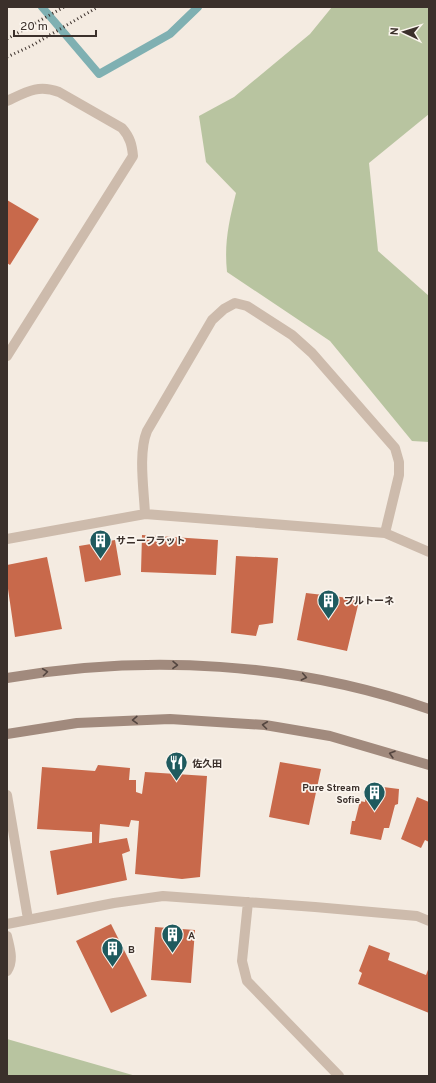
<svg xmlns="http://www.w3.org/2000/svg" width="436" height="1083" font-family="Overpass,'Noto Sans JP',sans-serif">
<rect width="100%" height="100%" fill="#f4ebe1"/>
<path fill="#b8c4a0" d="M332,7H429V114L369,163L378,251L429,296V442L412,441L330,341L227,272C224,243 229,221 236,193L206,162L199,116L234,97L310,34Z
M7,1039L136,1076H7Z"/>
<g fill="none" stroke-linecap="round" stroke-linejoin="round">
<path stroke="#7fb0b2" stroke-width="8" d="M42,7L99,74L170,34L198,7"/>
</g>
<path fill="#c8694b" d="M7,200L39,219L10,265L7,263Z
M142,535L218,540L216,575L141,572Z
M115,540L121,575L85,582L79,546Z
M236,556L278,558L273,623L259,625L256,636L231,633Z
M47,557L62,629L15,637L7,582V565Z
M306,593L341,597L359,601L347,651L297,640Z
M280,762L321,769L309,825L269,817Z
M98,765L130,768L129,780H136V792L142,794L145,772L207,776L200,877L182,879L135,874L139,821L131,820L129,827L100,824L99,843L127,838L130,851L122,854L127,880L57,895L50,851L92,843V832L37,829L42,767L95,771Z
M367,785L399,789L398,804L395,805L389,828H384L381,840L350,834L352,821H355L360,801L365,802Z
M417,797L429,802V842L425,840L421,848L401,839Z
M111,924L147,996L111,1013L76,941Z
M155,927L195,930L191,983L151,980Z
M369,945L390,953L388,960L426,975L429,967V1013L358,984L362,973L359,971Z"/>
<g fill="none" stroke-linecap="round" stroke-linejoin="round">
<path stroke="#cdbbac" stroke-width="10" d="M7,936C10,949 14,960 7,971"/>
<path stroke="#cdbbac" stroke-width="10" d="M7,101C26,92 38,84 59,92L122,128C130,137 132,145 133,156L7,356
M145,514C144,490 138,453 147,431L212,320L224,309L235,303L247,306L292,335L312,353L395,448L399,462V475L385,533
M7,539L145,514L385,533L429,552
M7,795L28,919
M248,902L242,961L247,981L339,1076
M7,924L114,903L163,896L315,907L417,916L429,921"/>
<path stroke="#a18a7d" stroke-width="10" d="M7,678C147,654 294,662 429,709
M7,734L77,723L170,719L265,725L330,736L429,765"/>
<path stroke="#3b302b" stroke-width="3" stroke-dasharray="1 3" stroke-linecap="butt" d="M7,39L64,7
M7,57L31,46L98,7"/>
</g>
<defs><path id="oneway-chevron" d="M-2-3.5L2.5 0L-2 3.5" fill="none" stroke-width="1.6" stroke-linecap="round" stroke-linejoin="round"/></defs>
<g stroke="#544640">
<use href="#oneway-chevron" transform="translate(175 665) rotate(1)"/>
<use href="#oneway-chevron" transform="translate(45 672) rotate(-7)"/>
<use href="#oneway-chevron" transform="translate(304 677) rotate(11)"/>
<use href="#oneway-chevron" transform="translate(135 720) rotate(178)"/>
<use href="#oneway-chevron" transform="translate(265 725) rotate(-173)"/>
<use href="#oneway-chevron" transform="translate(392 754) rotate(-164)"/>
</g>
<defs>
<symbol id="building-pin" viewBox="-11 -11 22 30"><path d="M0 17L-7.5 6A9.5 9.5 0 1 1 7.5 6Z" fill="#1f5a5e" stroke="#fbf5ee"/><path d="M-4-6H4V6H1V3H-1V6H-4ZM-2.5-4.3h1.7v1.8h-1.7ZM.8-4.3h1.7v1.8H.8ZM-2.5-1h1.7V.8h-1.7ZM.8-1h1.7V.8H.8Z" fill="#fff"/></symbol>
<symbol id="restaurant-pin" viewBox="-11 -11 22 30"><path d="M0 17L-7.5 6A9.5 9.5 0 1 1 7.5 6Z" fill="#1f5a5e" stroke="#fbf5ee"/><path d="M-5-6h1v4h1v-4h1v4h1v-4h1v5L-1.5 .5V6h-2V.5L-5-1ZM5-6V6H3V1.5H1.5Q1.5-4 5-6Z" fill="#fff"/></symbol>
</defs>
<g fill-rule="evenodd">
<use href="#building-pin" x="88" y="528" width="25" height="34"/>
<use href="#building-pin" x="316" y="588" width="25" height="34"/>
<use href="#restaurant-pin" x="164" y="750" width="25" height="34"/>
<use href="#building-pin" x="362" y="780" width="25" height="34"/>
<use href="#building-pin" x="160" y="922" width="25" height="34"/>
<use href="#building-pin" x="100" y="936" width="25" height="34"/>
</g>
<g text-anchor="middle" stroke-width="3.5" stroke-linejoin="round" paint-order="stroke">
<g font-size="10" font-weight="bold" fill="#3b302b" stroke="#fbf5ee" text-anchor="start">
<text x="116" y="544">サニーフラット</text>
<text x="344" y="604">プルトーネ</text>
<text x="192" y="767">佐久田</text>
<text x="360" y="791" text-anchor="end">Pure Stream<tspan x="360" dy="12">Sofie</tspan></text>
<text x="188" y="939">A</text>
<text x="128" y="953">B</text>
</g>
</g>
<rect width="436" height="1083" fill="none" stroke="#3b302b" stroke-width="16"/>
<g transform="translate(404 32) rotate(274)" stroke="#fbf5ee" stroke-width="3" paint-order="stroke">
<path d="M0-3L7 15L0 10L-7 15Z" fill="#3b302b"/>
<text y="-6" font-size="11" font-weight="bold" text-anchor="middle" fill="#3b302b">N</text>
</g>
<path d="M14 30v6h82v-6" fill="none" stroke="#3b302b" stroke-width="2"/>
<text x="20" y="30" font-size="12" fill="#3b302b" stroke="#fbf5ee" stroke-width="3" paint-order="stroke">20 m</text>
</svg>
